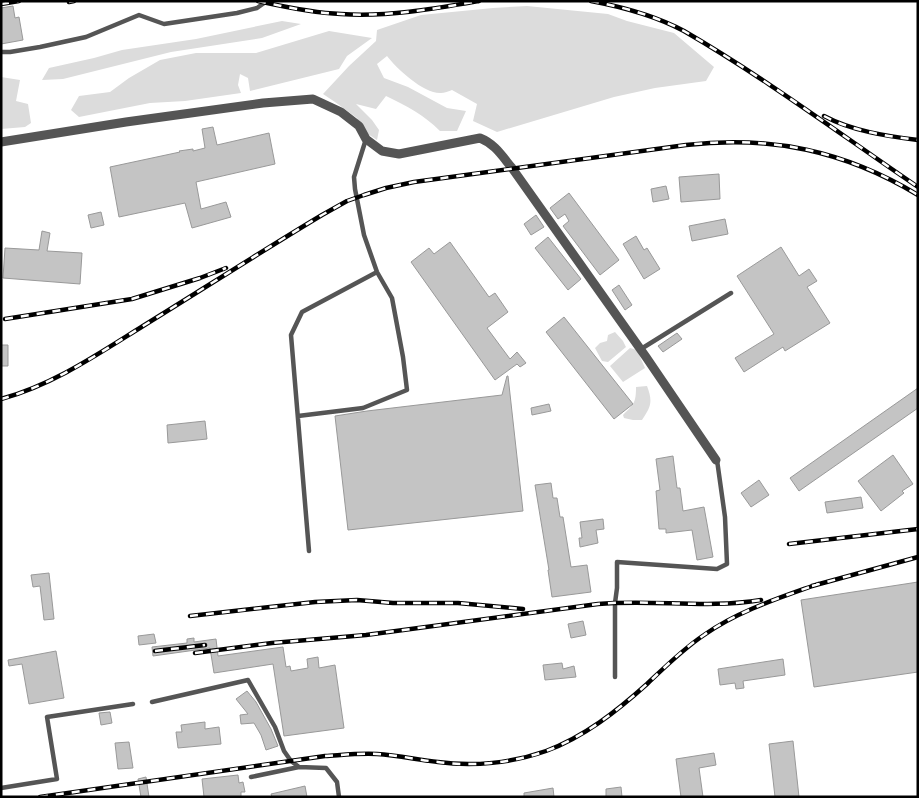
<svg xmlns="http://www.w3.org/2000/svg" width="919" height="798" font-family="'Open Sans',sans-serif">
<rect width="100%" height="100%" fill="#fff"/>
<path fill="#dcdcdc" d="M527,6L608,14L627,21L674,33L714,67L706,81L655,88L614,97L497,132L473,121L477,104L452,90C449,91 444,93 441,93C424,94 397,69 387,56L377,64L384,78L408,87L447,108L466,111L457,131H440C424,115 407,106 386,96L376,109L356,104L372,120L379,130L377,140L365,132L357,118L335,102L323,94L349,66L376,41L377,30L421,15L493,8Z
M282,21L301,24L262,38L171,52L63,79L42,80L49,68L94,58L122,50L196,39Z
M329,31L372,38L347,56L339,69L250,91L248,78L240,74L238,85L241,93L185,101L150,103L79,117L71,110L79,96L110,92L129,78L160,60L196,53H256Z
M1,77L20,80L16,101L28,104L31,123L25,127L1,129Z
M615,332L623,341L626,347L608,362L602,361L595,348L600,343L607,341L608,335Z
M630,348L637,350L645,368L623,382L610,366Z
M647,386C653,402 651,406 642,420H633L624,418L623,415C634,404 636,403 636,387Z"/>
<path fill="#c4c4c4" stroke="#999" d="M13,6L15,18L19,17L23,40L1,44V8Z
M213,127L217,145L269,133L275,164L196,182L201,209L226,202L231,217L192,228L185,203L119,217L110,167L180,152L179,151L193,149V151L205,148L202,129Z
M719,174L720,199L681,202L679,177Z
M666,186L669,199L653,202L651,189Z
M569,193L619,260L600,275L563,226L569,221L565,214L558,219L550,208Z
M101,212L104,225L91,228L88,215Z
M536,215L544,227L531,235L524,224Z
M725,219L728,234L692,241L689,226Z
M42,231L50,233L47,251L82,253L80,284L3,278L5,248L39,250Z
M636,236L644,250L647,248L660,269L644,279L623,244Z
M548,237L581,279L568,290L535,248Z
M450,242L489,297L495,293L508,312L487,328L510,359L517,352L526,363L520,367L517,364L495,380L411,262L429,248L434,254Z
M781,247L799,276L809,269L817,281L807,287L830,323L785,351L783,347L744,372L735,358L774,334L737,276Z
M619,285L632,305L625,310L612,290Z
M564,317L633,404L614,419L546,332Z
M677,333L682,339L663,352L658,346Z
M1,345H8V366H1Z
M507,376H508L523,511L348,530L335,416L367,411L502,395Z
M918,388V408L799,491L790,478Z
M549,404L551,411L532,415L531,408Z
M205,421L207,439L168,443L167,425Z
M893,455L913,484L902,491L904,493L881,511L858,481Z
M673,456L677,488H680L683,511L704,507L713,557L697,560L692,530L666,533V529H659L656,491L660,490L656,459Z
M759,480L769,495L751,507L741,493Z
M551,483L553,498H557L560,517H563L571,567L587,565L591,592L552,597L548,570H549L535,485Z
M861,497L863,508L827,513L825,502Z
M603,519L604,529L596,530L598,543L580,547L579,538H582L580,522Z
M49,573L54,619L44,620L40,586L33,587L31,575Z
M918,582V672L814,687L801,600Z
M583,621L586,635L571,638L568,624Z
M154,634L156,643L139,645L138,636Z
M194,638V642L216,639L218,656L283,647L286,667L290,666L291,671L308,668L307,659L318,657L319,668L335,665L344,728L284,736L273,664L214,673L210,648L153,656L152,647L187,643V639Z
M56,651L64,698L29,704L22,664L9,666L8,660Z
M783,659L785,675L743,681L744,688L736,689L735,683L720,685L718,669Z
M562,663L563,669L574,666L576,677L545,680L543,665Z
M247,691L256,702L271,729L278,746L266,750L261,735L254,723L241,724L240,715L248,714L236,699Z
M110,712L112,723L101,725L99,713Z
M205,722V729L219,727L221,744L178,748L176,732H182L181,725Z
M793,741L799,797H775L769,744Z
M129,742L133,768L118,769L115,743Z
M714,753L716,765L699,768L703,797H681L676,759Z
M238,775L239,783L243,782L245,792H241V797H204L202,779Z
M146,777L149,797H141L138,779Z
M305,786L307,797H272L271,794Z
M621,787L622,797H606V789Z
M553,788L554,797H524V793Z"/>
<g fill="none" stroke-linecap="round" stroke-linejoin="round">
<path stroke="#555" stroke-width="4.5" d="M1,52H10L40,47L86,37L139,15L164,24L237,13L257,8L267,1
M641,349L731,293
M298,416L363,408L407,390L403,357L392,298L377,272L364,235L355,189L354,177L366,139
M309,551L291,335L302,312L377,272
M615,677V603L617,588V562L717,569L727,564L725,517L717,460
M152,702L248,680L275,727L284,751L291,761L299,767L326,768L337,782L339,797
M251,777L299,767
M1,788L57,779L47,717L133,704"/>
<path stroke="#555" stroke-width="9" d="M1,142L126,122L263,103L313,99L341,112L359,126L366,139L382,151L399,154L480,138C495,144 502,156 512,168L646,357L716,460"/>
<defs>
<path id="rail" d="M258,1C285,7 313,13 341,14C388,17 433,9 479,1
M591,1C623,7 656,16 684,31C765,78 840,134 918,187
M69,2L74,1
M1,4L19,1
M824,116C852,131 886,136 918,140
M5,319L132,299L200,278L226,268
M1,399C53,385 98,354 143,326C203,289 262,251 322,215L347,201L364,195L386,188L414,182L686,145C771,135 845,151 918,195
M789,544L918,529
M812,586L918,557
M190,616L315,602L357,600L393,603H458L523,609
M155,651L205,645
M195,653L272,643L366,635L598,604C652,599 707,609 761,600
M40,797L325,756C342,755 360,753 377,754C398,755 418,760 438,762C473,767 512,763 546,751C584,737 617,711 647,684C665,667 683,649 704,635C738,611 779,598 818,584"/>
</defs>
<use href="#rail" stroke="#000" stroke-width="4.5"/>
<use href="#rail" stroke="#fff" stroke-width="2.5" stroke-dasharray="8" stroke-linecap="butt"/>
</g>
<rect width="919" height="798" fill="none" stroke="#000000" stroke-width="5"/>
</svg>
